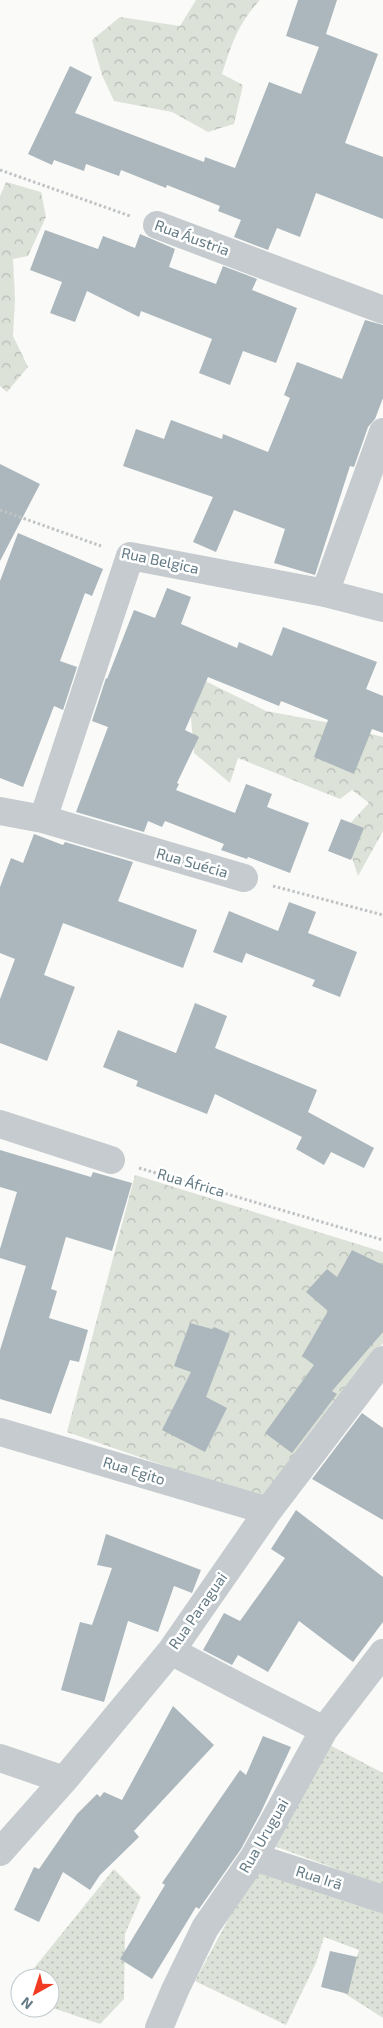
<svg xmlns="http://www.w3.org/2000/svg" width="383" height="2028" font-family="'Exo 2',sans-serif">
<defs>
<pattern id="grass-dots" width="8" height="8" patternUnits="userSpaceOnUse" patternTransform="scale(1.25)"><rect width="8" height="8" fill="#dde2d8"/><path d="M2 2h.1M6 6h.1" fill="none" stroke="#b7bcb5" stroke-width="1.8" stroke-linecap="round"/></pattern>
<pattern id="forest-crowns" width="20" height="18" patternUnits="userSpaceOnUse" patternTransform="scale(1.25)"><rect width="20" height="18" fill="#dde2d8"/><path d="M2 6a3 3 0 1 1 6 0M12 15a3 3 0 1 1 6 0" fill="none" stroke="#b7bcb5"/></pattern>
</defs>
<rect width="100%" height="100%" fill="#fafaf8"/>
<path fill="url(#grass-dots)" d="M326,1743L383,1773V1886L274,1846Z
M114,1869L141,1897L125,1934L124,1999L100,2024L50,2007V1978H26Z
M255,1870L383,1912V2018L344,1993L359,1950L324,1937L316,1963L286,2025L195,1981Z"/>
<path fill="url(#forest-crowns)" d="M196,0H260C238,24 232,43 222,74L243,85L234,124L208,132L172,112L114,101L102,75L92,40L120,17L180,26Z
M6,182L41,192L46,217L28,256L13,259L15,299L13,336L28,367L7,392L0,386V196Z
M187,672L266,711L325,722L383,737V831L358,876L343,831L369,803L352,790L340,799L238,758L230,783L194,753Z
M135,1175L383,1252V1343L261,1499L67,1432Z"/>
<path fill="#abb7bc" d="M298,0H337L326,34L378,54L345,143L383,157V219L316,193L300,237L277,228L268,250L234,237L241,220L218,211L220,206L167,185L166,188L121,170L119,176L86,164L84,171L54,160L52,165L28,154L70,66L92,77L75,113L204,162L205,157L235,168L269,82L301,94L319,47L286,36Z
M45,230L98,249L103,236L135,248L140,234L175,249L169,267L216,284L223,266L257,279L252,290L297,308L276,363L243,351L230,385L199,373L212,339L141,311L139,317L87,291L75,322L50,313L62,282L30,270Z
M365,320L383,325V398L375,419L368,427L354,467L350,466L315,575L274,563L285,529L234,510L216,552L193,542L213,497L123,466L136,429L164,439L171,420L222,439L223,434L268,452L290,398L284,395L297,362L342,379Z
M0,464L40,484L0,561Z
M18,533L103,569L92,596L85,593L60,661L77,667L63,710L54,706L23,787L0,778V581Z
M167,588L191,597L181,624L237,648L239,642L272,656L283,627L377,662L366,689L383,696V733L372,729L354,774L314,757L328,720L281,701L279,706L208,677L185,730L199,737L177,783L179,784L176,790L235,813L246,784L272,794L267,807L309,823L290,873L248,857L247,859L221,850L224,844L165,821L162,827L148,821L144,832L76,812L108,727L92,721L106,678L107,679L134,610L155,618Z
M341,819L364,828L351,860L328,851Z
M34,834L63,845L65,842L133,862L118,901L197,930L183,968L63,923L44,975L75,987L47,1061L0,1043V999L15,959L0,953V887L11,858L23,863Z
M289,902L316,912L308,933L357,952L340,997L312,986L315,980L246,953L242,963L213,952L229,911L278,931Z
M195,1003L227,1016L215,1048L317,1090L308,1112L374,1148L364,1168L331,1152L324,1165L296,1149L302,1137L215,1094L207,1114L136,1086L138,1081L103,1067L118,1030L176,1053Z
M0,1150L91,1177L93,1172L132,1183L112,1251L66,1237L51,1289L57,1291L49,1318L88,1330L79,1362L70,1360L51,1414L0,1399V1350L26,1266L0,1258V1249L17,1192L0,1187Z
M352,1250L383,1265V1332L332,1391L337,1394L292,1453L265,1433L314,1365L302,1356L328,1311L306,1292L327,1269L337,1277Z
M190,1323L212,1329L214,1327L230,1334L206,1397L227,1408L205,1452L162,1430L191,1372L174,1366Z
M362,1413L383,1428V1520L312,1479Z
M296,1510L383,1577V1622L353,1662L299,1621L268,1672L238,1655L232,1665L203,1650L224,1613L240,1621L285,1558L271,1549Z
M106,1534L201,1570L192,1593L174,1586L158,1632L128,1621L104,1702L61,1690L80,1622L92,1625L112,1568L97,1565Z
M173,1706L214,1745L134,1831L139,1837L100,1875L90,1890L63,1872L39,1922L14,1910L34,1867L39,1869L77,1814L97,1794L100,1797L104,1792L122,1800Z
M263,1736L291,1747L261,1812L241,1849L199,1909L196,1907L152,1979L120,1959L165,1885L162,1883L240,1770L246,1775Z
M330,1951L357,1957L348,1994L321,1987Z"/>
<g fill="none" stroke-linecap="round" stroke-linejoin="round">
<path stroke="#bfc3c5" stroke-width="3" stroke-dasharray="2.5 2.5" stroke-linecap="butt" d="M0,170L130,216
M0,510L101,546
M273,886L383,915
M139,1168L383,1240"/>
<path stroke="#c5cbce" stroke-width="28" d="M157,225L383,310
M325,593L383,432
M0,811L43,819L244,878
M43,819L130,556L325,593L383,608
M0,1124L111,1160
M0,1432L268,1511
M171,1651L251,1693L324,1730
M0,1758L64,1780
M0,1852L64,1780L171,1651L268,1511L383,1360
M254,1857L383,1899
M159,2028L175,1990L205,1928L254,1857L324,1730L383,1653"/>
</g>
<g text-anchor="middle" stroke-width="5" stroke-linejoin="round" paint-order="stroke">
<g font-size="15" fill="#637a85" stroke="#fff">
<text transform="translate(192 238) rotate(20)" y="5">Rua Áustria</text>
<text transform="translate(160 561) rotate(12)" y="5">Rua Belgica</text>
<text transform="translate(192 863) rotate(16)" y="5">Rua Suécia</text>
<text transform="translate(191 1183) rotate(16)" y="5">Rua África</text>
<text transform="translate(134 1471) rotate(17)" y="5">Rua Egito</text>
<text transform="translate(198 1611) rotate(-55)" y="5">Rua Paraguai</text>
<text transform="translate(264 1836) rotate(-60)" y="5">Rua Uruguai</text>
<text transform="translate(319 1878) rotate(18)" y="5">Rua Irã</text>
</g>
</g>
<g transform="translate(35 1993) rotate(219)"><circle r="24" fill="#ffffff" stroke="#c1cace"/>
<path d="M0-4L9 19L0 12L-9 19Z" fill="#f03a21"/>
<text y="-8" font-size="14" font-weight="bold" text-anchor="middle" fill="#637a85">N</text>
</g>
</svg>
